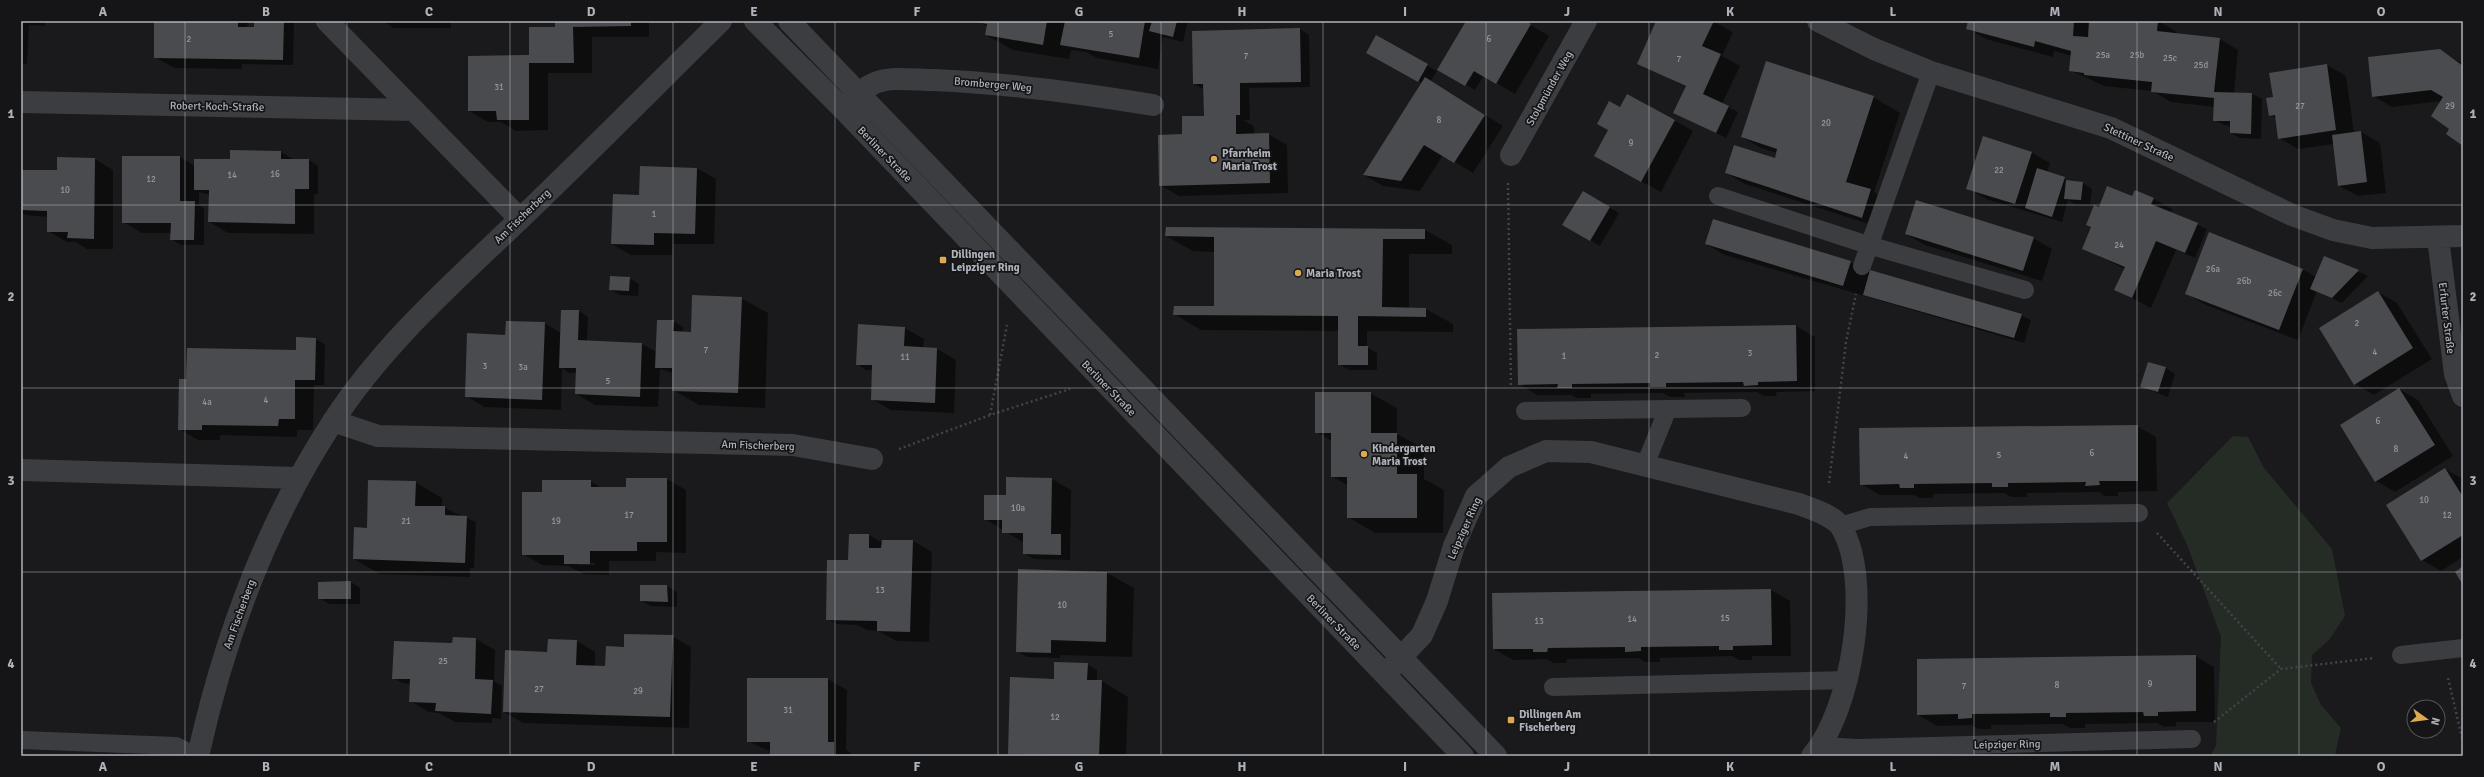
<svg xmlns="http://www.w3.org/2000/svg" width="2484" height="777" font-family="Signika,sans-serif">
<rect width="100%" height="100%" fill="#1a1a1c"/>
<path fill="#252c25" d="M2233,436L2248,437L2264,468L2332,549L2345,616L2329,640L2312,655L2311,683L2321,705L2341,728L2335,756H2210L2216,746L2221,637L2188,547L2167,503Z"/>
<path fill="#0007" fill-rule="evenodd" d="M21,21H45V26L29,25L27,64H21Z
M155,21H248L247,28H255V21H294L293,65L242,64V69L174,68L155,57Z
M382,21H451V28H394Z
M556,21H649V37H592V73H548V130L516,131L501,122H488L469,111L530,56L556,28Z
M1188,21L1183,42L1163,37L1158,69L1097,58L1086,52L1071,50L1069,59L1013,50L986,35L987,26L979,22Z
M1467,21H1524L1549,36L1515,94L1465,65L1464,66L1483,77L1475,90L1439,69Z
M1657,21H1713L1733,32L1722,56L1740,66L1722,104L1738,112L1726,138L1675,113L1686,87L1638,63Z
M1969,21H2158L2177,32L2176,34L2220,39L2238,50L2234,93L2252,94L2262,99L2261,139L2240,138L2231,133V126L2224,125L2214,120L2215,107L2171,102L2152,91L2104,86L2070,70L2072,56L2054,51L2053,57L1986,39L1967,28Z
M1300,29L1309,35L1310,87L1249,88L1250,120H1243L1254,126V134H1268L1287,145L1288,193L1179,196L1160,185L1183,135L1205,116L1203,89L1194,84Z
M1376,37L1437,71L1431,81L1503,126L1473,173L1443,155L1420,191L1383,186L1364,175L1422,83L1367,53Z
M2440,50L2463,64V145L2451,128L2442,101L2392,107L2373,96Z
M2327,65L2346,76L2354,133L2361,132L2380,143L2386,193L2358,196L2339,186L2334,144L2298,149L2279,138L2277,119L2270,115L2274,98Z
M1873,97L1900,113L1874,192L1889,201L1881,228L1745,184L1726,173L1775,159L1777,153L1761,148L1742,137Z
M1621,108L1674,120L1693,131L1661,192L1614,167Z
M281,152L295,160H309L318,166V194H314V234L228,233L209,222L210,195L199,192V205L204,208V245H181L171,239V233H142L123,222L180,157L195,166Z
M2031,152L2050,163L2047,172L2071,182L2083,183L2092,189L2090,205L2075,204L2068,200L2062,222L1986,199L1968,188Z
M95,159L113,170V249H87L76,242H67L48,231V217L26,215L21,213V171H58Z
M697,168L716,179L714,244H673L672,255H631L612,244L640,196Z
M1583,192L1619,213L1600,246L1564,225Z
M2133,198H2153L2172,209L2171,213L2207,229L2195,258L2176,250L2151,308L2116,290L2125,269L2083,248L2099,209Z
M1167,228L1425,230L1452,245V254H1409V308L1426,309L1453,324V332L1367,331V347L1377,353V370H1349L1339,364V331L1201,330L1174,314L1215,307V252L1193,251L1166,236Z
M1906,234L2033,238L2052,249L2042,281L1925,245Z
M1706,244L1850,262L1870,273L2021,315L2031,320L2024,343L1725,255Z
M2324,257L2368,276L2342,303L2317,291L2298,340L2206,305L2187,294L2302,269L2316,277Z
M629,278L639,284L638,296L620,295L610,289Z
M2378,292L2397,303L2432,359L2374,395L2355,384Z
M741,298L768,313L765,408L699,405L673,390V373L660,369L658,407L595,405L576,394L577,373H569L562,368L561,410L484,407L466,396L506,336L544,323L561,333L579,311L588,317L587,341L642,344L657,352L673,321L683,327V333H691Z
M1796,326L1815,337V391L1776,392L1777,396H1764L1757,392L1684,393L1685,397H1670L1663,393L1591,394V398H1577L1571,395H1537L1519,384Z
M905,328L924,339L923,349H937L956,360L954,413L891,410L872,399L873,370H866L857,364Z
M315,339L325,344L324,385H314L313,430H297V437L220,435V440H198L179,429L187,380L297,351Z
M2166,368L2175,374L2168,397L2141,387Z
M2399,389L2418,400L2453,456L2395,492L2376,481Z
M1370,393L1397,408V434L1424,449V479L1444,490L1443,533H1375L1348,517V486L1332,476V441L1316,432Z
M2137,426L2156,437L2157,491L2118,492V496H2105L2099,492L2027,493V497H2012L2004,493L1933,494V498H1920L1913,495H1880L1861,484Z
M2445,469L2463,479V557L2441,571L2422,560Z
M667,479L686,490V553L656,552V561H609V575L584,574L568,566L542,565L523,554L543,493L590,481L602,488H627ZM577,563H595V565H579Z
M1052,479L1071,490L1070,560L1033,559L1024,553V543L985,519L1007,496Z
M415,482L442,498V507L476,522L474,568H470V577L380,574L354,559L368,529Z
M869,535L883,543L913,541L932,552L929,642L897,641L878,631L867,630L857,625L837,624L827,619L849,561Z
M1019,570L1107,573L1134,588L1132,657L1060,655V658L1027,657L1017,651Z
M351,582L360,588V604H329L319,598Z
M667,586L677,592V607L651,606L641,601Z
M1771,590L1790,601L1791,656H1752V660H1739L1732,656L1660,658V662H1645L1638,658L1567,659L1566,663H1553L1547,659L1513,660L1494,649Z
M672,636L691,647L689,728L523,723L504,712L548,653L577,641L595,652V666L606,667L625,648Z
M454,638L476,639L495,650L494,681L502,686L501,719L492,718V723L455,722L439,713L429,712L410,701L411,684L403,683L393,678L453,644Z
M2195,656L2214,667L2215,722H2176V726L2164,727L2157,723L2085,724V728H2070L2063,724L1991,725V729H1978L1971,725L1937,726L1918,715Z
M1087,664L1097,670V681H1102L1128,697L1126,756H1014L1009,753L1055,680Z
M828,679L847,690L846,750L852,754V756H771V752L748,741Z"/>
<path fill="#4a4b4e" d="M154,21H238V27H254V21H284L283,60L154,58Z
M555,21H631V26L573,27L574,63H529V120H497L496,111H468V56L529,55V27H555Z
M1047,21L1043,45L985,35L987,24L976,22Z
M1065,21H1145L1139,58L1060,45Z
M1152,21H1177L1173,37L1149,31Z
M1466,21H1525L1531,24L1496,84L1474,71L1465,86L1437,70Z
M1656,21H1714L1702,46L1721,54L1703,94L1729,106L1716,133L1673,113L1686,86L1637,64Z
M1968,21H2074L2073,36L2088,37L2089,21H2158L2157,31L2220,38L2214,92L2252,93L2251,134L2230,133V121H2213L2214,98L2151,92L2152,82L2084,75V73L2069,71L2071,51L2035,41L2034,47L1966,29Z
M1300,28L1301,82L1240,83V115H1236V134L1269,133L1270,183L1159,186L1158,135L1182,134V116H1204L1203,84H1193L1192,31Z
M1376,35L1428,64L1418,82L1366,53Z
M2440,49L2463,66V146L2446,134L2449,129L2431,116L2443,97L2431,90L2372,97L2368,57Z
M1766,61L1874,96L1846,182L1871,189L1862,218L1725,173L1734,145L1775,158L1777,149L1741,137Z
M2327,64L2336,130L2278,139L2275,115L2269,116L2266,98L2273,97L2269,73Z
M1425,77L1485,115L1454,163L1424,145L1401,181L1363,175Z
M1627,94L1675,120L1641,182L1594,156L1608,130L1597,124L1609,101L1620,107Z
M2361,131L2367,182L2338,186L2332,135Z
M1983,136L2032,152L2015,204L1966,189Z
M230,150L281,151V159H309V189H295V224L208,222L209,190H194V159H230Z
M122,156H180V201H195L194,240H170L171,223H122Z
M57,157L95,158L94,239L67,238L68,232H47V211L21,210V170H57Z
M640,166L697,168L695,234L654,233V245L611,244L613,194L639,195Z
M2037,168L2065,177L2052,217L2025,208Z
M2066,180L2083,182L2081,200L2064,199Z
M2107,186L2132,196L2135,190L2154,198L2151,204L2198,223L2185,253L2156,241L2132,298L2114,290L2125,267L2082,249L2091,227L2086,225L2094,205L2099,207Z
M1583,191L1610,207L1590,241L1562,225Z
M1916,200L2034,237L2023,271L1905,234Z
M1713,219L1851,261L1843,286L1705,244Z
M1166,227L1425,229V239H1383L1382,307L1426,308V317L1358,316V346H1368V365H1338V316L1173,315L1174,306H1214V237L1165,236Z
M2209,232L2303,269L2279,330L2185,294Z
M2324,256L2359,270L2332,298L2310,289Z
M1870,270L2022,314L2014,338L1863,295Z
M610,276L630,277L629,291L609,290Z
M2378,291L2413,348L2354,385L2319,328Z
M692,295L742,297L738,393L672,391V368H655L657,320H674L673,331L691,332Z
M561,310H579L578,340L642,343L640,397L575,394L576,368H559Z
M506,321L545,322L542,400L465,397L467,333L505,335Z
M858,324L905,327L904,346L937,348L935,403L871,400L872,365H856Z
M1796,325L1797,381L1758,382V385L1744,386L1743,382L1666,383V387H1650V383L1572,384V388H1557L1558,384L1518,385L1517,329Z
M296,337L316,338L315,380H295V419H279L278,426L202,425V430H178L179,379H186L187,348L296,350Z
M2148,362L2166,367L2158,392L2140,387Z
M2399,388L2435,445L2375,482L2340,425Z
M1315,392H1371V433H1397V474H1417V518H1347V477H1331V433H1315Z
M2138,425V481H2099L2100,485L2085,486L2086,482L2008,483V487H1992V483L1914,484V488H1900L1899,484L1860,485L1859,428Z
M2445,468L2463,497V535L2421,561L2386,505Z
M1006,477L1052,478L1051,534H1061V555L1023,554V533H1002V520H984V495H1006Z
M626,478H667V542H637V551H590V564H564V555H522V492H542V480H591V487H626Z
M368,480L416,481L415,506H445V515L467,516L465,563L353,559L354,527L367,528Z
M849,534H869V548H881L882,540H913L910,632L877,631V621L826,620L827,560H848Z
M2463,566V585L2455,572Z
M1018,569L1107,572L1106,642L1051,640V653L1016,652Z
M351,581V599H318V582Z
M640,585H667L668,602L640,601Z
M1771,589L1772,645L1733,646V650H1719V646L1641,647V651L1625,652V647L1548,648L1547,652H1533V649H1493L1492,593Z
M624,634L673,635L670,717L503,712L505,650L547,652L548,639L577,640L576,665L605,666L606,646L624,647Z
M453,637L476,638L475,679L493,680L491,714L435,711L436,703L409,702L410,679H392L394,641L452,643Z
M2196,655V711L2158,712V716H2144L2143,712L2066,713V717H2050V713L1972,714V718L1958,719V714L1917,715V659Z
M1054,662L1088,663L1087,680H1102L1099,756L1008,754L1010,677L1054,679Z
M747,678H828V742H834V756H770V742H747Z"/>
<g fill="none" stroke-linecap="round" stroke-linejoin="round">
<path stroke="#424448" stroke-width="2.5" stroke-dasharray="2 3" stroke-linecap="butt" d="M1508,183L1511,388
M990,415L1007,325
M899,449L990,415L1070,389
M1829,483L1846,342L1856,294
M2157,533L2281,669
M2448,678L2463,742
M2214,722L2281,669L2374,658"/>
<path stroke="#3c3d41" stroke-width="18" d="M1718,196L1868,245L2025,290
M1862,266L1931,72
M1525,411L1742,408
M1645,465L1667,411
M1840,526L1870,517L2139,513
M2401,655L2463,648
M1553,687L1847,680
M21,740L176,746L196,756
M1821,746L1858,748L2192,739"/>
<path stroke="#3c3d41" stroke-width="22" d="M327,21L520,219
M755,21L843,109L1463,756
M789,21L1496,756
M1818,21L1874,49L1931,72L2111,128L2292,215L2333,230L2372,238L2463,236
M21,102L413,110
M849,103C857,95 865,87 875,83C891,76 916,80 933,80C1007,83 1080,93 1153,105
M1511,155L1586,21
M2438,238L2455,374L2463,396
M333,421L378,436L793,445L872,459
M21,470L298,478
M1391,668L1422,635L1437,601L1454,546L1476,496L1509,467L1546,451L1591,452L1799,504C1812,509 1833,515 1841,527C1873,579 1852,711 1812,756
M198,756C224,639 266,524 332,423C383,344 453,283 520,219C588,154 654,87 721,21"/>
</g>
<path fill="none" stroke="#aeb2ba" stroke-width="1" stroke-opacity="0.55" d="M185,21V756M347,21V756M510,21V756M673,21V756M835,21V756M998,21V756M1161,21V756M1323,21V756M1486,21V756M1649,21V756M1811,21V756M1974,21V756M2137,21V756M2299,21V756M21,205H2463M21,388H2463M21,572H2463"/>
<g fill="#deaa51" stroke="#151517" stroke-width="1.5">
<circle cx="1214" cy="159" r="4"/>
<rect x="939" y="256" width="8" height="8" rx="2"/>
<circle cx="1298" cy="273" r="4"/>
<circle cx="1364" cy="454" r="4"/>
<rect x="1507" y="716" width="8" height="8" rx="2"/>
</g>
<g text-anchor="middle" stroke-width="3.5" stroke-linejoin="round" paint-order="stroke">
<g font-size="9" fill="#95989f">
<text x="1111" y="37">5</text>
<text x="189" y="42">2</text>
<text x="1489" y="42">6</text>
<text x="2103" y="58">25a</text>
<text x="2137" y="58">25b</text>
<text x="1246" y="59">7</text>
<text x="2170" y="61">25c</text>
<text x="1679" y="62">7</text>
<text x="2201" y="68">25d</text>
<text x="499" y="90">31</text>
<text x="2300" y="109">27</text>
<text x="2450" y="109">29</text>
<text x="1439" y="123">8</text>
<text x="1826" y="126">20</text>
<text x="1631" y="146">9</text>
<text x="1999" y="173">22</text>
<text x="275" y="177">16</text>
<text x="232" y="178">14</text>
<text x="151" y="182">12</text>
<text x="65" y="193">10</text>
<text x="654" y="217">1</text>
<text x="2119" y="248">24</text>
<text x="2213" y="272">26a</text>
<text x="2244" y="284">26b</text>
<text x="2275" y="296">26c</text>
<text x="2357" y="326">2</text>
<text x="706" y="353">7</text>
<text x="2375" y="355">4</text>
<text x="1750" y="356">3</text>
<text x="1657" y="358">2</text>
<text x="1564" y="359">1</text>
<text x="905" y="360">11</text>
<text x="485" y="369">3</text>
<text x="523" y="370">3a</text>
<text x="608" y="384">5</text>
<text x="266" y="403">4</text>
<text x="207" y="405">4a</text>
<text x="2378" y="424">6</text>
<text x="2396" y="452">8</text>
<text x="2092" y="456">6</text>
<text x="1999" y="458">5</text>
<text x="1906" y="459">4</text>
<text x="2424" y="503">10</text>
<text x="1018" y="511">10a</text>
<text x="629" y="518">17</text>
<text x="2447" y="518">12</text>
<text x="406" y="524">21</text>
<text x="556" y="524">19</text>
<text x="880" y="593">13</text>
<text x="1062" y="608">10</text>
<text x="1725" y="621">15</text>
<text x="1632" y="622">14</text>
<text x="1539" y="624">13</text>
<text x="443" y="664">25</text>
<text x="2150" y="687">9</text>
<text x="2057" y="688">8</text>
<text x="1964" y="689">7</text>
<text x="539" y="692">27</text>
<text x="638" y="694">29</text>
<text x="788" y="713">31</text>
<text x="1055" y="720">12</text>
</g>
<g font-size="11" fill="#aeb2ba" stroke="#151517">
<text transform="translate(993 84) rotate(5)" y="4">Bromberger Weg</text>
<text transform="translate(1549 88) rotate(-61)" y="4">Stolpmünder Weg</text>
<text transform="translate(217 106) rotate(1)" y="4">Robert-Koch-Straße</text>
<text transform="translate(2139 142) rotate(25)" y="4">Stettiner Straße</text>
<text transform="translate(885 154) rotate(46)" y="4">Berliner Straße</text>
<text transform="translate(522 216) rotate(-44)" y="4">Am Fischerberg</text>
<text transform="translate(2447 318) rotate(83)" y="4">Erfurter Straße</text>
<text transform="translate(1109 388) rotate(46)" y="4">Berliner Straße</text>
<text transform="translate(758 445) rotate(2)" y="4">Am Fischerberg</text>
<text transform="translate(1464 528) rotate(-66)" y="4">Leipziger Ring</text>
<text transform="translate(239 614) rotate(-70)" y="4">Am Fischerberg</text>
<text transform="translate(1334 622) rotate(46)" y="4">Berliner Straße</text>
<text transform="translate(2007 744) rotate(-1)" y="4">Leipziger Ring</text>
</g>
<g font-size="11" font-weight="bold" fill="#aeb2ba" stroke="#151517" text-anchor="start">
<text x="1222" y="157">Pfarrheim<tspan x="1222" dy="13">Maria Trost</tspan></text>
<text x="951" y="258">Dillingen<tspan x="951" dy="13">Leipziger Ring</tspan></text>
<text x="1306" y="277">Maria Trost</text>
<text x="1372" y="452">Kindergarten<tspan x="1372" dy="13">Maria Trost</tspan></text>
<text x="1519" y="718">Dillingen Am<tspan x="1519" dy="13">Fischerberg</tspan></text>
</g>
</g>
<rect width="2484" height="777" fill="none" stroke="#151517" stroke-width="44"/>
<g transform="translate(2426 719) rotate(104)"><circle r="19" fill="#151517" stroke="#525458"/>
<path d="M0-3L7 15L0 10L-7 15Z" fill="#deaa51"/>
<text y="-6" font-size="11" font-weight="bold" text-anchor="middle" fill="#aeb2ba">N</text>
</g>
<rect x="22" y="22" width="2440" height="733" fill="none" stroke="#aeb2ba" stroke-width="1.5"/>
<g font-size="13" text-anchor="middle" font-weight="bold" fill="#aeb2ba">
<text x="103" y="16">A</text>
<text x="266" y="16">B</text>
<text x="429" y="16">C</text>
<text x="591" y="16">D</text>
<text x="754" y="16">E</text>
<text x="917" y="16">F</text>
<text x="1079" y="16">G</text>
<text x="1242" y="16">H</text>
<text x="1405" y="16">I</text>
<text x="1567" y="16">J</text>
<text x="1730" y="16">K</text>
<text x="1893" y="16">L</text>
<text x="2055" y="16">M</text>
<text x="2218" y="16">N</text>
<text x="2381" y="16">O</text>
<text x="11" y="118">1</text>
<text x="2473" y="118">1</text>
<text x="11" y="301">2</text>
<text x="2473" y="301">2</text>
<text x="11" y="485">3</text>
<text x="2473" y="485">3</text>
<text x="11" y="668">4</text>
<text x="2473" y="668">4</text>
<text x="103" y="771">A</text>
<text x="266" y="771">B</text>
<text x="429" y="771">C</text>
<text x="591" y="771">D</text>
<text x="754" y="771">E</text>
<text x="917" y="771">F</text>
<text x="1079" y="771">G</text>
<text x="1242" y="771">H</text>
<text x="1405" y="771">I</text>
<text x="1567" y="771">J</text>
<text x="1730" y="771">K</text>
<text x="1893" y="771">L</text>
<text x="2055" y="771">M</text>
<text x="2218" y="771">N</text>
<text x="2381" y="771">O</text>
</g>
</svg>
